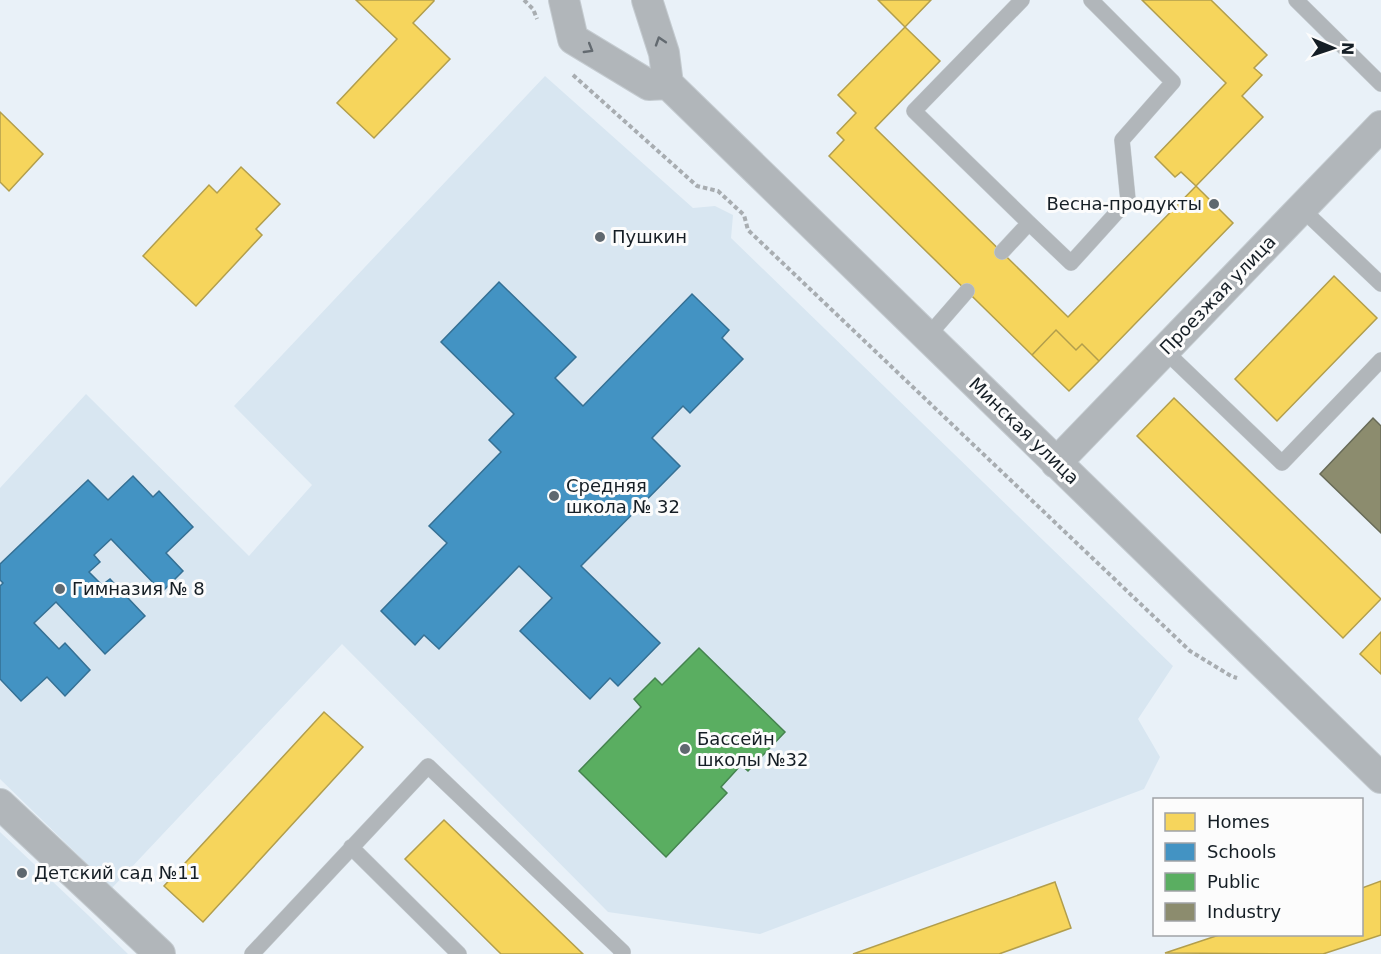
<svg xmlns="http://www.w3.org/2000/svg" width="1381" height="954" font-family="'DejaVu Sans',sans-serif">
<rect width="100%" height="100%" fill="#e9f1f8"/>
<path fill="#d8e6f1" d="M545,76L693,208L715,206L733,215L731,238L1173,666L1138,719L1160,757L1144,789L760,934L608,912L342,644L112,888L0,779V488L86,394L249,556L312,485L234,406Z
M0,832L88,915L128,954H0Z"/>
<path fill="#f6d55c" stroke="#b29e4c" stroke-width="1.5" d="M356,0H434V1L413,23L450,59L374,138L337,103L397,39Z
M878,0H931L905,27Z
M1142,0H1211L1267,55L1254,68L1262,75L1242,96L1263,117L1196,186L1181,172L1175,177L1155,157L1226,83Z
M905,27L940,61L875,128L1068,317L1196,186L1233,223L1099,361L1082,344L1076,350L1056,330L1032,355L829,156L844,140L837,133L856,113L838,95Z
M0,112L43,154L9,191L0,182Z
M241,167L280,204L256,229L262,235L196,306L143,256L209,185L217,193Z
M1334,276L1377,318L1277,421L1235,379Z
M1056,330L1076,350L1082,344L1099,361L1069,391L1032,355Z
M1174,398L1381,599L1343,638L1137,436Z
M1381,632V674L1360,654Z
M324,712L363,747L203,922L164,886Z
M444,820L583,954H501L405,859Z
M1381,881V935L1323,954L1165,953L1222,934H1362V888Z
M1055,882L1071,928L999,954H853Z"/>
<path fill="#4393c3" stroke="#357094" stroke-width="1.5" d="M499,282L576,357L555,378L583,406L692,294L729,330L722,338L743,359L690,413L683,406L652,438L680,466L581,566L660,643L618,686L610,678L590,699L520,631L552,598L519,566L439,649L424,635L415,645L381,611L447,543L429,526L501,452L489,440L514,414L441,342Z
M133,476L153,497L159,491L193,527L166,553L183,571L162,592L111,539L94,555L100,562L89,572L102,585L110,579L145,616L105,654L56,602L34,623L59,649L65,643L90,670L65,696L47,677L21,701L0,679V586L3,583L0,580V564L88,480L108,500Z"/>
<path fill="#5aae61" stroke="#45834f" stroke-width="1.5" d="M699,648L785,732L748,771L741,765L721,787L727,793L666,857L579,771L641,707L634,699L655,678L662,685Z"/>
<path fill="#8c8c6e" stroke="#686b58" stroke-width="1.5" d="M1373,418L1381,426V533L1320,474Z"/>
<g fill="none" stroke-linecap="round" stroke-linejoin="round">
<defs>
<path id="lane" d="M1022,0L914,111L1029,223
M1296,0L1381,84
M1302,209L1381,284
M1002,252L1029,223L1071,263L1128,200L1122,140L1173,82L1091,0
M927,337L967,291
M1164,350L1282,463L1381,360
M351,847L459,954
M252,954L428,766L623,952L621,954"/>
<path id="street" d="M564,0L573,39L649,85L668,84
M647,0L664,53L668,84L1381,778
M1056,463L1381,126
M0,804L160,954"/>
</defs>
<use href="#lane" stroke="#c4cbd0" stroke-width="16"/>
<use href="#street" stroke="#c4cbd0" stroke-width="32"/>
<path stroke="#a8adb1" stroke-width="4" stroke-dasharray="4.5 3" stroke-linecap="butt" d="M524,0L533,9L537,19
M573,75L697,186L718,191L744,215L748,230L1190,651L1231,676L1237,678"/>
<use href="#lane" stroke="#b1b6ba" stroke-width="15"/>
<use href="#street" stroke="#b1b6ba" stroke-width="30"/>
</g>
<defs><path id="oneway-chevron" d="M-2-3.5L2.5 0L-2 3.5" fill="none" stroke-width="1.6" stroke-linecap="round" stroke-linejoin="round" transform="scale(1.5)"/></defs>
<g stroke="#636a70">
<use href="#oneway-chevron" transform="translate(660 41) rotate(-108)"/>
<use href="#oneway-chevron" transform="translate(589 49) rotate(31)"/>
</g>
<g fill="#5f686f" stroke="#fcfcfc" stroke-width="2">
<circle cx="1214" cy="204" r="6"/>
<circle cx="600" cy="237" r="6"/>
<circle cx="554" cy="496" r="6"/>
<circle cx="60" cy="589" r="6"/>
<circle cx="685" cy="749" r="6"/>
<circle cx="22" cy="873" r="6"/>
</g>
<g text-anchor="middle" stroke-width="6" stroke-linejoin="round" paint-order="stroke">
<g font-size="18" fill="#151e25" stroke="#fcfcfc" text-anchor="start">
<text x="1202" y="210" text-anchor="end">Весна-продукты</text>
<text x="612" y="243">Пушкин</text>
<text x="566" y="492">Средняя<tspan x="566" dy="21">школа № 32</tspan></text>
<text x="72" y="595">Гимназия № 8</text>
<text x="697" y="745">Бассейн<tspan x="697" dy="21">школы №32</tspan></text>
<text x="34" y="879">Детский сад №11</text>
</g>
<g font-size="18" fill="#151e25" stroke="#fcfcfc">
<text transform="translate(1218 295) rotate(-46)" y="6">Проезжая улица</text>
<text transform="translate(1024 431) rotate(44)" y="6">Минская улица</text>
</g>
</g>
<rect x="1153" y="798" width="210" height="138" fill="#fcfcfc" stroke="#a0a3a6" stroke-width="1.5"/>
<rect x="1165" y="813" width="30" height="18" fill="#f6d55c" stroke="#a0a3a6" stroke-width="1.5"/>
<text x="1207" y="828" font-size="18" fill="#151e25">Homes</text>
<rect x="1165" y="843" width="30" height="18" fill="#4393c3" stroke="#a0a3a6" stroke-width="1.5"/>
<text x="1207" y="858" font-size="18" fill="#151e25">Schools</text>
<rect x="1165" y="873" width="30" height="18" fill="#5aae61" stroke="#a0a3a6" stroke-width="1.5"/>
<text x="1207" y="888" font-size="18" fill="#151e25">Public</text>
<rect x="1165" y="903" width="30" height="18" fill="#8c8c6e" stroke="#a0a3a6" stroke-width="1.5"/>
<text x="1207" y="918" font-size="18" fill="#151e25">Industry</text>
<g transform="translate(1333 48) rotate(92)" stroke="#fcfcfc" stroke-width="4.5" paint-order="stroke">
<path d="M0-4.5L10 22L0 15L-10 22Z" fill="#151e25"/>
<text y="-9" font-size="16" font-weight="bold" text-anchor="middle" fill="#151e25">N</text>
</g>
</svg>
